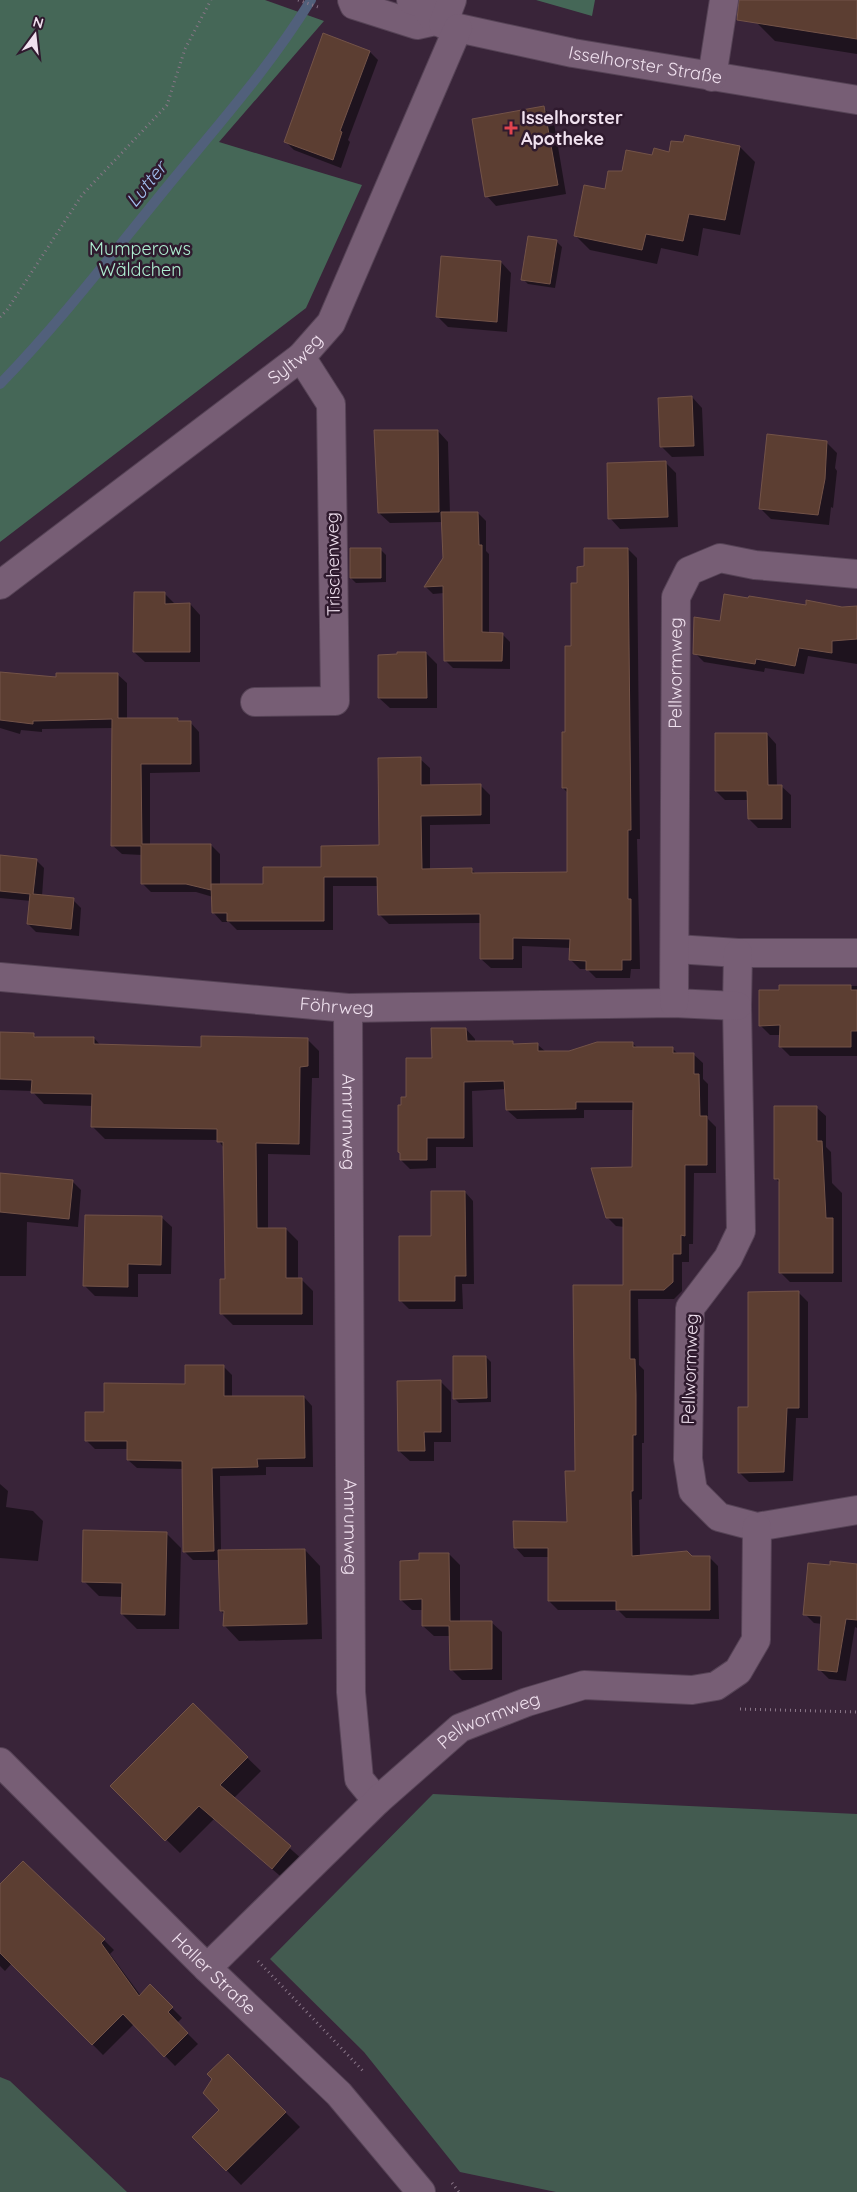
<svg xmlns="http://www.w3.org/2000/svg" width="857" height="2192" font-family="Quicksand,sans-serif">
<rect width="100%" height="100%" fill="#392439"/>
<path fill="#435b50" d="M433,1794L857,1814V2192H556L460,2172L364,2052L270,1959Z
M0,2077L10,2081L127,2192H0Z"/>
<path fill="#456757" d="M0,0H265L324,21L219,142L362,185L306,308L0,542Z
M536,0H595L592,16Z"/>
<path fill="#0007" d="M760,0H857V54L775,41L756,22Z
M324,35L370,52L378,60L348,140L350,142L341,168L294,150L285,141Z
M543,108L553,117L566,194L496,206L487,196Z
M740,147L755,162L740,235L703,228L698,256L661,248L657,264L590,250L575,235L606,191L623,172L653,156Z
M556,241L562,247L555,288L528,284L523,279Z
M501,262L511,273L507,332L448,327L437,316Z
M692,397L702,408L704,456L672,457L661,446Z
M438,431L448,442L450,514L478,513L486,521V551L489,554V634H502L510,642V669L453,668L445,660L444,593L433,594L425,586L444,559L443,522L390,523L379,513Z
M826,442L837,453L835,468L837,471L833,508L831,507L829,525L771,519L760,508Z
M665,462L676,473L678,527L620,529L610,518Z
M380,549L386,555V582L356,583L351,578Z
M628,549L637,558L640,839H637L640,969H631L630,978H596L587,969H580L571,960V948L522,946V968H491L481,959V923L389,924L379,914V886H333V930H237L229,922H222L213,912V897L196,892H151L142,883V855L122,854L112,845L113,728L42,729V732L21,730L20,734L0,728V673L57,679L117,674L127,683V719H178L181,723L190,722L199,732L200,772L150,773V845H211L220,854V885H264L323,868L380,847L420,759L430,768V786L480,785L490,795V824L430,825V870L471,869L476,874L568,873V793L563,788L578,584L586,567Z
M165,594L175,604H190L200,615V662H145L134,652Z
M807,606L857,607V664L808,656L804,674L765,668L764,672L704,662L695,653L721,622Z
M426,653L437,664V708H390L379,698Z
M767,734L776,744L777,786H781L791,795V828H758L749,819V800H725L716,791Z
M0,857L36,860L44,868L42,896L73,900L81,908L79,936L36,932L28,924L31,901L0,898Z
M781,986H857V1056H790L780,1046L781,1035H770L760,1025L780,991Z
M466,1029L475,1039V1042L538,1045L546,1052H570L633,1044L638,1048H672L678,1054H693L703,1063V1079L708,1084V1119L716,1127V1173H694L693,1244H689V1262H682V1291L674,1299H638L639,1365L644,1370V1443H642V1499L639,1500L640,1556L709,1557L718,1566L719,1619L626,1618L618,1610H558L549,1601V1557H524L515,1547L568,1523L576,1472L624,1287L625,1227L616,1226L607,1217L634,1168V1110H584V1118L517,1119L507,1110L506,1089L472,1091L473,1147H436V1168L410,1169L401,1160L402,1107L433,1059Z
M0,1033L33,1034L37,1038H94L101,1046L202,1048L307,1039L319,1051V1078H312L310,1155L268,1154V1230L286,1229L298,1241V1279H301L313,1291V1325H233L221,1313L226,1280L224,1148L218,1140L105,1139L93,1127V1106L44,1104L32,1091L0,1090Z
M816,1107L826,1116V1147L831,1152L832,1183L842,1193V1282H790L780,1272V1183L775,1178Z
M72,1181L81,1190L78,1227L27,1222L26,1276H0V1197Z
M465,1192L473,1201L474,1284H462L463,1309H409L401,1301L432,1237Z
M161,1217L172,1227L171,1274H138V1297L95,1296L85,1286Z
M799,1293L808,1302V1418H796L793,1481L749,1482L739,1472L749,1409Z
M486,1357L491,1362V1402L459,1403L454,1398Z
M223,1366L232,1375V1397H304L312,1406L313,1467H266V1475L220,1476L221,1551L305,1550L320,1566L322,1639L239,1641L224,1625L225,1615L221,1611L220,1560H193L184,1551L183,1469L137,1468L128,1460V1449H95L86,1440L105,1414L186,1385Z
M440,1381L451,1392V1442H434V1461H410L399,1451Z
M0,1484L8,1491L6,1507L33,1511L43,1521L38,1561L0,1558Z
M166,1533L181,1548L179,1629H137L122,1614L123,1597L99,1596L84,1581Z
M449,1554L460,1565V1622H491L502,1632V1680H462L451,1669V1636H434L423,1626V1610H412L401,1600L420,1562Z
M857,1565V1628L855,1627L846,1681L829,1679L820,1670L822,1624L814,1623L805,1614L831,1566Z
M193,1705L261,1771L234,1798L304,1861L286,1881L214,1819L180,1853L112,1786Z
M0,1886L104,1940L114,1950L110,1954L141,1996L150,1986L182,2018L177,2023L198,2044L175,2066L134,2024L103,2055L12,1963L5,1971L0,1966Z
M228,2055L300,2127L241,2185L194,2137L221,2110Z"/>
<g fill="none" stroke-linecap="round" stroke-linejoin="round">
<path stroke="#51607b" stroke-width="10" d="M0,384C60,322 113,253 167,187C217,126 270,67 311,0"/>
</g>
<path fill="#5c3e32" stroke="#735348" d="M739,0H857V39L737,20Z
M323,33L370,51L340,131L342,132L333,160L284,142Z
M544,106L558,185L485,197L472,119Z
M685,135L740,146L725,220L689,214L683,241L646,234L642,250L574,236L584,185L605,189L608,171H622L626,150L652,155L654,148L669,152L671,141L683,142Z
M528,236L557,240L550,284L521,280Z
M441,256L501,261L497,322L436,317Z
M692,396L694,446L660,447L658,398Z
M374,430H438L439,512L378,513Z
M767,434L827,441L825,479L818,515L759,509Z
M666,461L668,517L608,519L607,463Z
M441,512H478L479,545H482V632L503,633L502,661H444L443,586L424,587L443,558Z
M350,548H381V578H350Z
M584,548H628L631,830H628V899H631V960H622V970H586V961L569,960L570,939L513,938V959H480V914L378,915L377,877H324V921H227V913H212L211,884H263V867H321V846L379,845L378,758L421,757V785L481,784V815L421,816L422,869L472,868V873L567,872V788H562V732H565V646H571V583H577V567L584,566Z
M134,592H165V604L190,603V652H133Z
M724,594L748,598L749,596L806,605V600L842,607L857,606V639L832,641V653L799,648L795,666L756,659L755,664L693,654L694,617L720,621Z
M397,652H426L427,698H378V655L397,654Z
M0,672L56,677V673H118V718H178V721H191V764H141L142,844H211V890L186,884H141V846H111L112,719L33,721V724L0,720Z
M715,733H767L768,785H782V819H748L747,791H715Z
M0,855L37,859L33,894L74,898L71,929L27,924L30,894L0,891Z
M779,985H851V990H857V1031H851V1047H779L780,1025L759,1026V990H779Z
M431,1028H466L467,1041H513V1044L538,1043V1051H569L597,1042H633V1047H673V1053H694V1074H699L700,1116H707V1165H685V1236L681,1235V1254H673V1282L664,1290H630V1359H635L636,1395V1435H633V1491H631L632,1556L687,1551L692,1556H710V1610H616V1601H548V1548H514L513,1521L567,1522L565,1471H575L573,1285H623V1218H606L591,1168L632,1167L633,1102H576V1109L506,1110L504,1081L464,1082V1138H427V1160H400V1153L398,1152V1105H401V1097H406V1058H432Z
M0,1032L34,1033V1037H94V1044L201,1047V1036L308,1038V1066L300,1067L299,1144L256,1143L257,1228H286V1278H302V1314H220V1279H225L224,1201L223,1142H217V1129L91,1127L92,1094L31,1093L32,1080L0,1079Z
M774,1106H817V1141H822L826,1218H833V1273H779V1179H774Z
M0,1173L73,1180L69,1219L0,1212Z
M431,1191H465L466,1276H455V1301H399V1236H431Z
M85,1215L162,1216L161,1265L128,1264V1287L83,1286Z
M799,1291V1408H787L784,1472L738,1473V1407H748V1292Z
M453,1356H486L487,1398L453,1399Z
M185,1365H224V1396H304L305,1458L257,1459L258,1467L212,1468L214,1551L183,1552L182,1461L127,1460V1441H85V1412H104V1383L185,1384Z
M441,1380V1432H424L425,1451H398L397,1381Z
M83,1530L167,1532L165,1615L121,1614L122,1583L82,1582Z
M305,1549L307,1624L223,1626L224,1611H220L218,1550Z
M419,1553H449L450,1621H492V1669L450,1670L449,1626H422V1599L400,1600V1561L419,1560Z
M830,1561L857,1564V1620L846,1619L837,1672L818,1670L821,1616L803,1615L808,1563L830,1565Z
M193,1703L248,1757L220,1785L291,1846L272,1869L199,1806L165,1841L110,1786Z
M23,1861L105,1939L101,1943L139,1996L150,1984L173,2007L168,2012L188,2033L164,2057L123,2014L92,2045L0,1953V1884Z
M228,2054L286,2112L226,2171L192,2137L219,2110L203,2093L212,2079L207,2074Z"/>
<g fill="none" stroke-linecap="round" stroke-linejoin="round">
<defs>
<g id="minor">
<path id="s1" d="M352,0L354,5L417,25L435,21L458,28L573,53L857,100"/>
<path d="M411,0L423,4L435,21"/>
<path d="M443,24L452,0"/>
<path d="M712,77L724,0"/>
<path id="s2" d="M0,585L301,357L331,323L458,28"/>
<path d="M255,702L335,701L331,404L301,357"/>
<path d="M676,949L738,953H857"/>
<path d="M738,953L737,1006L741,1231L728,1258L690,1308L688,1459L693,1491L719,1517L757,1527L857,1510"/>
<path id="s3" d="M0,977L348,1008L674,1003L737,1006"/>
<path id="s4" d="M674,1003L676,597L689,571L720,558L755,565L857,574"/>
<path id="s5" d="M348,1008L351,1692L359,1779L377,1801"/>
<path id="s6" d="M0,1762L207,1968L339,2094L421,2192"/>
<path id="s7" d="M207,1968L377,1801L460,1728L527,1702L584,1685L692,1690L716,1686L738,1671L756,1640L757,1527"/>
</g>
</defs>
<use href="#minor" stroke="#564356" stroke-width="30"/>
<path stroke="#897688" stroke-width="3" stroke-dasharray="1 4" stroke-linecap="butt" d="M298,0L321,8
M0,317L7,310L82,195L167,105L185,49L211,0
M740,1709L857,1712
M258,1961L364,2072
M452,2183L459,2192"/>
<use href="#minor" stroke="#775e75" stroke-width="28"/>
</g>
<path fill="#e0444e" stroke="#2f1a2e" stroke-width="2" d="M508.5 120.5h5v5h5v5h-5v5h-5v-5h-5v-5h5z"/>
<g text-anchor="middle" stroke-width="5" stroke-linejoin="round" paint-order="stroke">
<g font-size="18" fill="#f0e1ef" stroke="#2f1a2e">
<text dy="6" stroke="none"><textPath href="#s1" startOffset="305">Isselhorster Straße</textPath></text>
<text dy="6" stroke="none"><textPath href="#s2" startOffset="372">Syltweg</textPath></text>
<text transform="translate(333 564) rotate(-91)" y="6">Trischenweg</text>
<text dy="6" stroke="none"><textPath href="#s4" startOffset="330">Pellwormweg</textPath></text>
<text dy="6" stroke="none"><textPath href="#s3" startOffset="338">Föhrweg</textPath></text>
<text dy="6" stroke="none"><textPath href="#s5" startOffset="114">Amrumweg</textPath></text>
<text transform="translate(690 1369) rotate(-88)" y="6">Pellwormweg</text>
<text dy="6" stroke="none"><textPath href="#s5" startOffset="519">Amrumweg</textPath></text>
<text dy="6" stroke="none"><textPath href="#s7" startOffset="378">Pellwormweg</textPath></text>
<text dy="6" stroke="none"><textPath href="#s6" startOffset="301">Haller Straße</textPath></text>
</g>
<g font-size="18" font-weight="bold" fill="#f0e1ef" stroke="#2f1a2e" text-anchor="start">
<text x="521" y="124">Isselhorster<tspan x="521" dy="21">Apotheke</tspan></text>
</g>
<g font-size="18" fill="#aeefd1" stroke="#2f1a2e">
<text x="140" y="255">Mumperows<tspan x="140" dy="21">Wäldchen</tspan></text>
</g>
<g font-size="19" font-style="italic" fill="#a3bff0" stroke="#2f1a2e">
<text transform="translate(146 184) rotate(-51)" y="7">Lutter</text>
</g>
</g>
<g transform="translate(35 35) rotate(15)" stroke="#2f1a2e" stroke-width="4" paint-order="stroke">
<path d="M0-4L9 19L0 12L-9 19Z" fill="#f0e1ef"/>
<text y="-8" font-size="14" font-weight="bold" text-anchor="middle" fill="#f0e1ef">N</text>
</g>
</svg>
